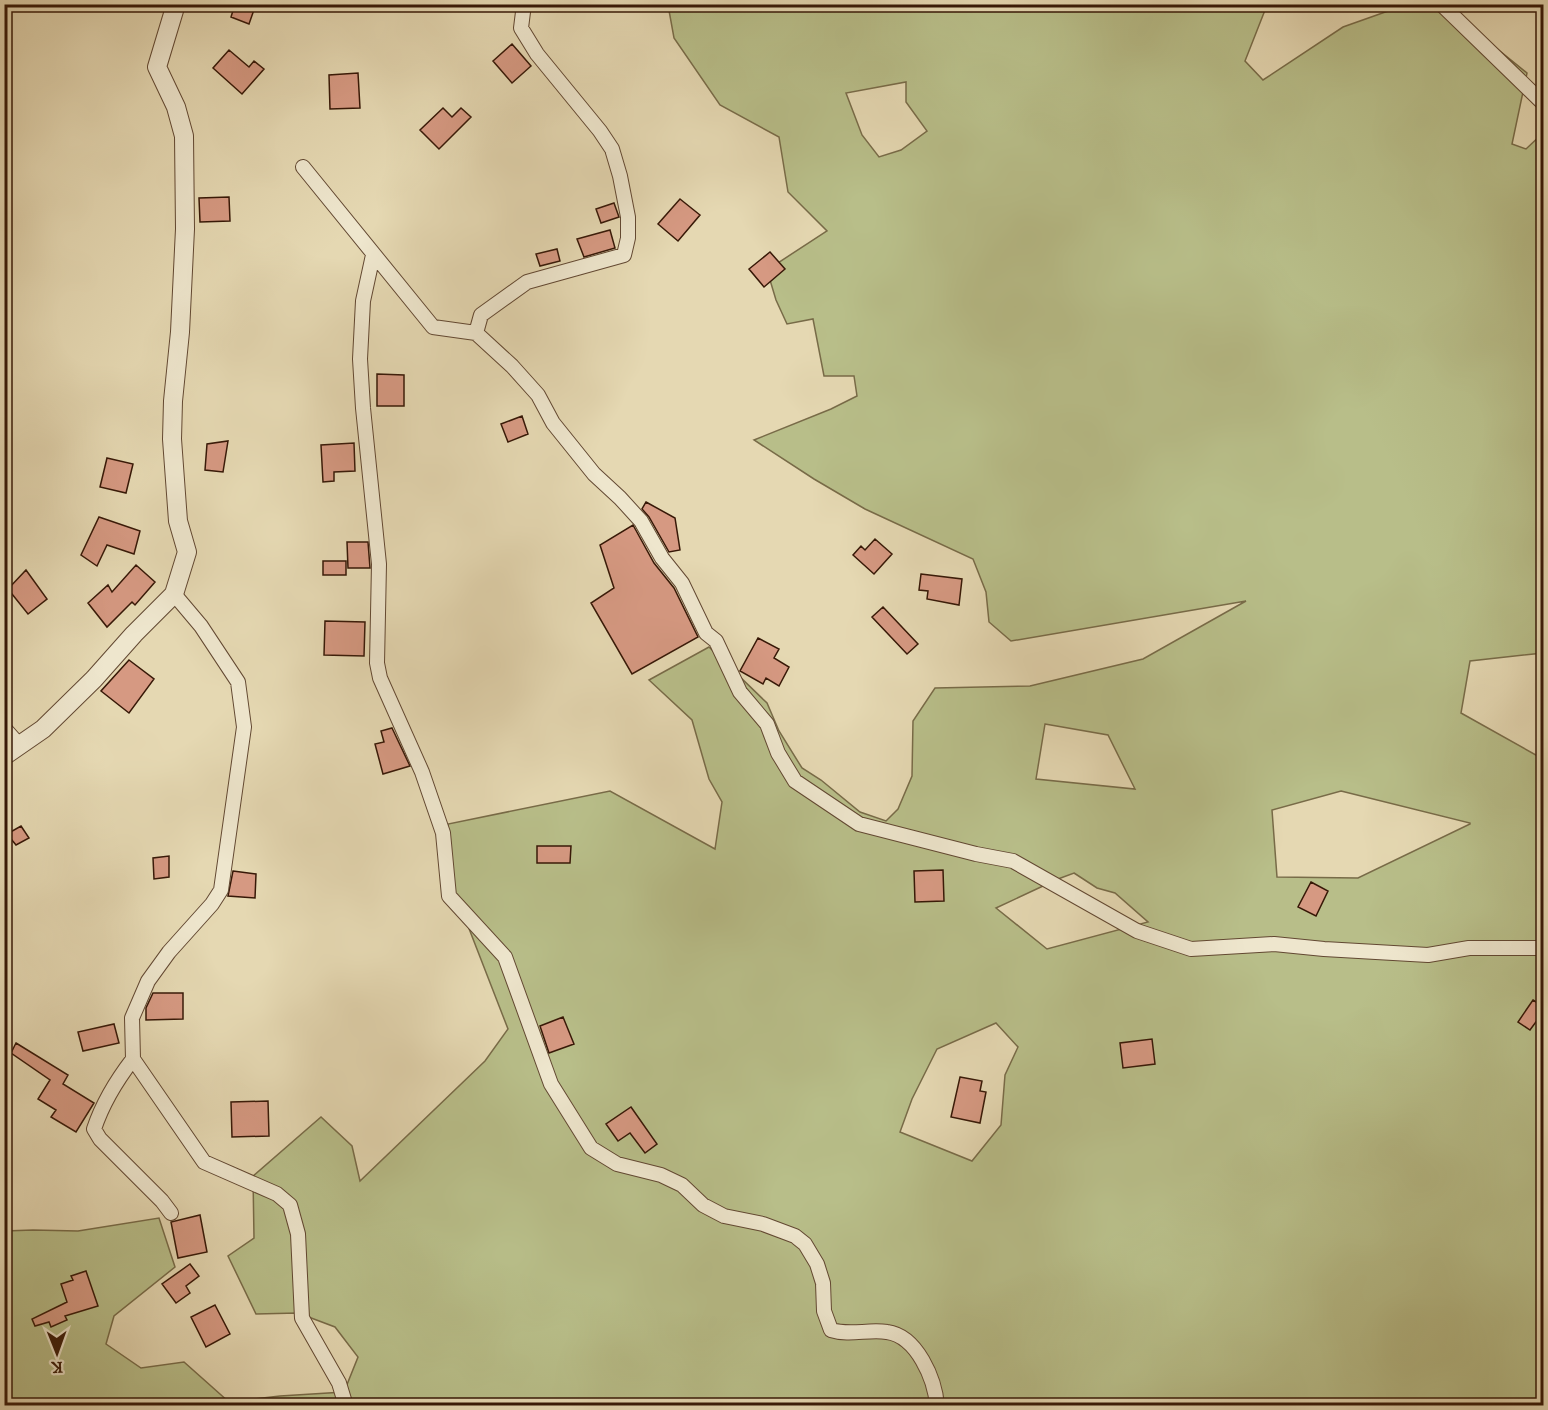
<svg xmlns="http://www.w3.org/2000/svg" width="1548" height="1410" font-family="'IM FELL English',serif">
<rect width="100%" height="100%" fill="#e5d8b2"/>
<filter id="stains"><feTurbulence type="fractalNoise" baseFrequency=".00333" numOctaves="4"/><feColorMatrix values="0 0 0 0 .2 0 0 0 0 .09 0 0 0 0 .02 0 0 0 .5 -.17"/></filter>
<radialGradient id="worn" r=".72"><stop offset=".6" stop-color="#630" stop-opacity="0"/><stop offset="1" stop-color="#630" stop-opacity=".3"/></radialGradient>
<path fill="#b8be89" stroke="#786b48" stroke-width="1.5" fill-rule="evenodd" d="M668,5H1267L1245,61L1263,80L1343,27L1405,5H1443L1527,73L1512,144L1526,149L1543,133V653L1470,661L1461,713L1543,759V1405L5,1406V1231L33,1230L78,1231L159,1218L175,1267L114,1316L106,1344L141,1368L184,1362L229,1402L280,1396L344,1392L358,1357L335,1327L298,1313L256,1314L228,1256L254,1238L253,1176L321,1117L352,1146L360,1181L485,1061L508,1029L449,877L448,824L610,791L715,849L722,802L709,779L692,720L649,680L709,647L767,703L779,731L802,768L821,780L860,812L886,821L898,809L912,776L913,721L935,688L1030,686L1143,659L1246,601L1011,641L989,622L986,592L973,559L865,509L814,479L754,440L831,409L857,396L854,376H824L813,319L787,324L776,300L767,270L827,231L788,192L779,137L720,105L674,38ZM906,82V102L927,131L901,150L879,157L862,135L846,93ZM1045,724L1108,735L1135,789L1036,779ZM1341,791L1470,823V824L1358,878L1277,877L1272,810ZM1074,873L1097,888L1115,893L1148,922L1047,949L996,908L1058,879ZM996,1023L1018,1047L1005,1075L1001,1125L972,1161L900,1132L912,1099L937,1049Z"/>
<path fill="#d69982" stroke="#371807" stroke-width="1.5" d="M235,4H256L249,24L231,17Z
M512,44L531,66L512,83L493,61Z
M229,50L249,67L254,61L264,69L242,94L213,68Z
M358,73L360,108L330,109L329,75Z
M443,108L452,117L461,108L471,117L439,149L420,130Z
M229,197L230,221L200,222L199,198Z
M680,199L700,215L678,241L658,224Z
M614,203L619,217L601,223L596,209Z
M610,230L615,248L584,257L577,239Z
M557,249L560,261L540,266L536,254Z
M770,252L785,269L764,287L749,269Z
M377,374L404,375V406H377Z
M522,416L528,434L508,442L501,424Z
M228,441L223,472L205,470L207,444Z
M354,443L355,471L334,472V481L323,482L321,445Z
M107,458L133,464L126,493L100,487Z
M646,502L675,518L680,550L669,552L649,517L642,509Z
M99,517L140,531L134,554L107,545L97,566L81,555Z
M633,525L654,563L674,588L698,637L632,674L591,603L614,588L600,545Z
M875,539L892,554L874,574L853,555L861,546L865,550Z
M347,542H368L370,568H348Z
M323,561H346V575H323Z
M136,565L155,582L135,605L132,602L107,627L88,603L108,585L112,592Z
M26,570L47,599L28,614L8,589Z
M921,574L962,579L959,605L927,599L928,591L919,590Z
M883,607L918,644L907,654L872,617Z
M325,621L365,622L364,656L324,655Z
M758,638L779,649L774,658L789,667L779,686L766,678L763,684L740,671Z
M129,660L154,679L129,713L101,691Z
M392,728L410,766L383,774L375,744L384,742L381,731Z
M21,826L29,838L16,845L7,834Z
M537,846H571L570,863H537Z
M169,856V877L154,879L153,858Z
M943,870L944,901L915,902L914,871Z
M233,871L256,874L255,898L228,896Z
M1311,882L1328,891L1316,916L1298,907Z
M153,993H183V1019L146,1020V1008Z
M1533,1000L1544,1007V1011L1530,1030L1518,1022Z
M563,1017L574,1044L549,1053L540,1026Z
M114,1024L119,1043L83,1051L78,1032Z
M1152,1039L1155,1064L1123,1068L1120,1043Z
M16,1043L68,1075L63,1084L94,1103L76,1132L51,1117L56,1110L38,1099L50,1080L11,1053Z
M960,1077L982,1081L980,1091L986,1092L980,1123L951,1117Z
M268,1101L269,1136L232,1137L231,1102Z
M631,1107L657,1144L645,1153L630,1133L618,1141L606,1124Z
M200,1215L207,1252L178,1258L171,1222Z
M190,1264L199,1276L186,1286L190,1293L176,1303L162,1284Z
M86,1271L98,1306L65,1316L67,1320L51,1327L49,1322L35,1326L32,1319L67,1302L61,1284L73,1280L71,1276Z
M215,1305L230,1334L206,1347L191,1317Z"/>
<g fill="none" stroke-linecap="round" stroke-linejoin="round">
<defs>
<path id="minor" d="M1441,4L1544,104
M303,167L433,327L476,333L481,315L527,282L624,255L628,238V217L620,176L612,149L600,131L537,54L521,28L524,4
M373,255L363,301L360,359L363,408L379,564L377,663L380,678L422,772L443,833L449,896L505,957L551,1084L591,1148L617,1164L661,1175L682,1185L703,1205L724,1216L763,1224L795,1236L805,1244L817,1264L823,1283L824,1311L831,1330C850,1336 868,1329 887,1332C917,1336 935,1379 937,1406
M476,333L512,366L538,395L553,423L594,474L620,498L641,521L662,558L682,583L706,633L716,641L740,692L767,724L778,753L795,781L859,824L976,854L1013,861L1137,931L1191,949L1274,944L1324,949L1428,955L1469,948H1544
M174,594L201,626L238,682L244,727L221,890L212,904L169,952L148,981L132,1018L133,1059L204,1162L277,1194L290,1205L298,1234L302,1318L339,1383L346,1406
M4,728L20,746
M133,1059C116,1081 103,1102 94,1129L100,1139L162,1201L171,1213"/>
<path id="tertiary" d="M4,756L43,729L94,679L134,634L174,594L187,552L178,521L172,439L173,401L180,332L185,229L184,136L176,107L157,67L176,4"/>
</defs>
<use href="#minor" stroke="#624832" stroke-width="16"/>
<use href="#tertiary" stroke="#624832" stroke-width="20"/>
<use href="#minor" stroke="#eee6cd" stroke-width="14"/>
<use href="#tertiary" stroke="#eee6cd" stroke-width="18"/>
</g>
<rect width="1548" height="1410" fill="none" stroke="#e5d8b2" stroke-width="24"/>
<rect x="6" y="6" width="1536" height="1398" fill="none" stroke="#371807" stroke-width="3"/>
<rect x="12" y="12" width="1524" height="1386" fill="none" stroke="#371807" stroke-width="1.5"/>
<g transform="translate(57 1353) rotate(179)" stroke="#eee6cd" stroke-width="4.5" paint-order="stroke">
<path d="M0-4.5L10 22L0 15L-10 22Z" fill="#371807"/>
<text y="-9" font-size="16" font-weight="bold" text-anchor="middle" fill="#371807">K</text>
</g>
<rect width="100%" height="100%" filter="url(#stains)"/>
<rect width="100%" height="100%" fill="url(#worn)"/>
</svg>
